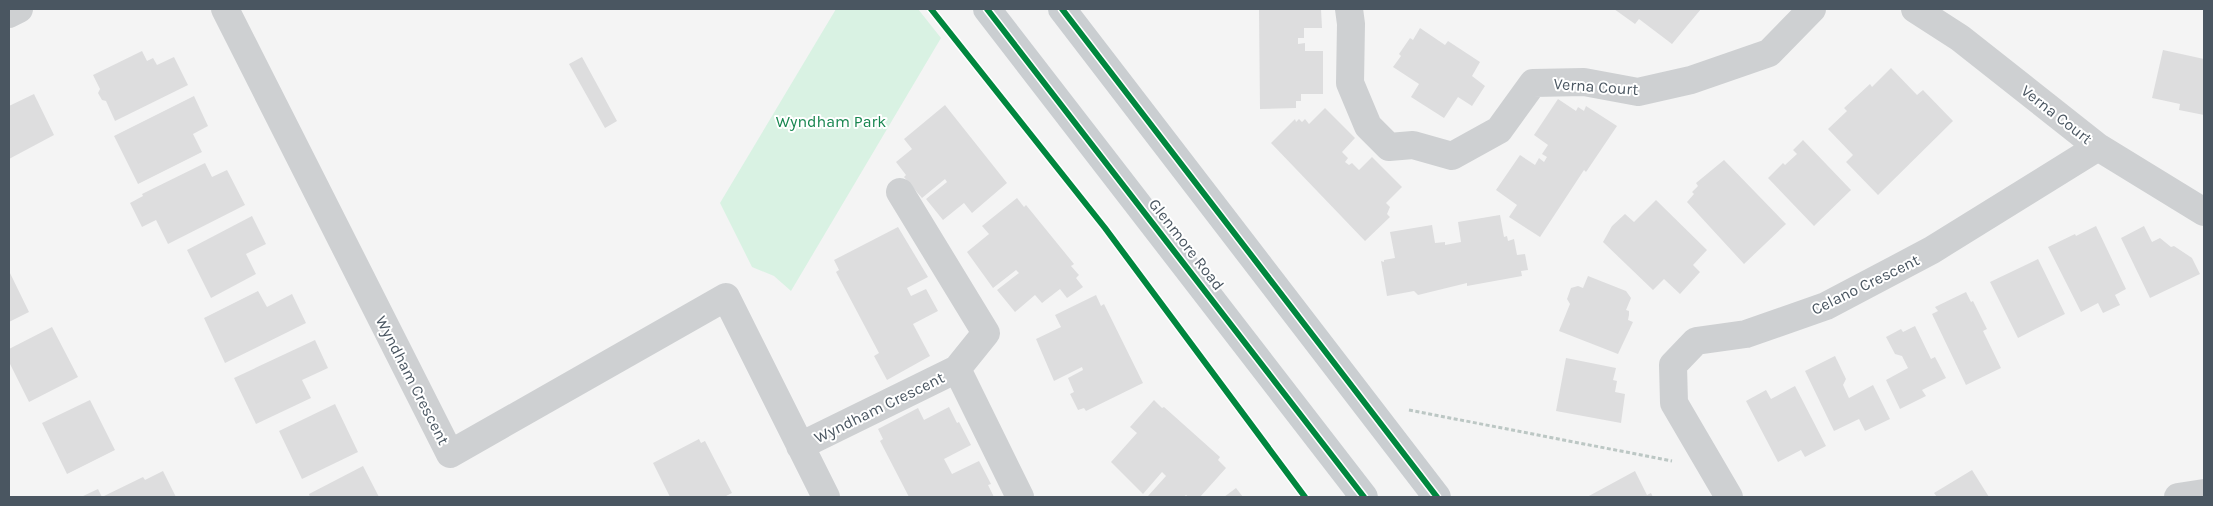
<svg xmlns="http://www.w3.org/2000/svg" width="2213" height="506" font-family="Karla,sans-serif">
<rect width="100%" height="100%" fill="#f4f4f4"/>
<path fill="#d9f2e3" d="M836,9H918L941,38L791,291L774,276L752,267L720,203Z"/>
<path fill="#ddddde" d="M1259,9H1321L1322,28H1304V38H1298V44L1305,43V51H1323V94H1301V101H1296V108L1260,109Z
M1614,9H1701L1672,44L1639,19L1635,24Z
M1420,28L1445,45L1448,41L1480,62L1472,76L1485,86L1472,106L1458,97L1444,118L1411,97L1419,84L1393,67L1401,56L1399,54L1410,38L1413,40Z
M2163,50L2204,59V115L2179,110L2180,104L2152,98Z
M142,51L147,61L153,58L157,65L174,57L188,85L115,121L106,101L102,100L98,93L100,89L93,75Z
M582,57L617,121L605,128L569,64Z
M1891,68L1917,95L1923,90L1953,121L1878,195L1846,162L1853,155L1828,129L1847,111L1844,108L1870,84L1872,87Z
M34,94L54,135L9,159V106Z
M194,96L208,126L193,134L202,152L138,184L114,136Z
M1558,99L1576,111L1578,107L1584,111L1586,106L1617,126L1586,172L1584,170L1540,237L1509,217L1517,205L1496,190L1520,155L1535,165L1539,158L1544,162L1547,157L1542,154L1548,145L1534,135Z
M945,105L1007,183L972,213L964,203L943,220L926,199L947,182L945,179L922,198L904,177L906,175L896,162L912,149L904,139Z
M1325,108L1355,138L1342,152L1348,158L1345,162L1349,165L1352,163L1359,170L1372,157L1402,187L1386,203L1390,207L1387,214L1390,217L1365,241L1271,143L1295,119L1296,122L1299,119L1302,122L1305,119L1309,124Z
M1803,140L1851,190L1814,226L1768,178L1783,163L1785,165L1797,154L1793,150Z
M1724,160L1786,224L1744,264L1687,202L1694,194L1692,192L1698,186L1696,183Z
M205,163L212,177L227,170L245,205L168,244L156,220L142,227L130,203L143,196L142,194Z
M1017,198L1024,207L1026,205L1074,264L1071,266L1079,275L1076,278L1083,287L1067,298L1060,289L1042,303L1035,295L1015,312L997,290L1019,273L1016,270L993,288L967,252L989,234L982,226Z
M1656,200L1707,250L1693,265L1700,272L1680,294L1664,279L1653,290L1603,242L1612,226L1625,214L1634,222Z
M1500,215L1504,237L1507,236L1508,241L1514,239L1517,255L1525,254L1528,270L1521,271L1522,276L1467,286V283L1418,295L1414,291L1387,296L1381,261L1384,262V260L1395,258L1390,232L1432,225L1435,243L1445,242V245L1461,242L1458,222Z
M252,216L266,244L246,254L256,274L211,298L187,250Z
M2096,226L2126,289L2115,295L2120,305L2103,313L2098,303L2081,312L2048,247L2075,234L2076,236Z
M2144,226L2152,242L2160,238L2171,247L2174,246L2192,258L2200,274L2150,298L2121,238Z
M898,227L928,277L907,288L911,296L926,289L938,311L913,324L930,356L887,380L874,356L879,353L836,272L839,270L834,260Z
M2038,259L2065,314L2018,338L1990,282Z
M9,271L29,312L9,322Z
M1588,276L1626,291L1631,298L1626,310L1629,311V315L1628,320L1633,322L1618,354L1559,331L1570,304L1567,299L1571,288L1578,286L1583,288Z
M258,291L267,307L292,294L306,323L225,363L204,318Z
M1966,292L1971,302L1973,301L1987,329L1983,331L2001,368L1966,385L1932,314L1938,311L1935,307Z
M1096,295L1101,306L1104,304L1143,383L1086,411L1084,408L1078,410L1070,394L1074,392L1068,378L1083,370L1082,367L1054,381L1036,339L1061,327L1055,315Z
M1915,326L1931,359L1935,357L1946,378L1922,390L1926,396L1900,409L1886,380L1908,368L1902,356L1895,354L1886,337L1901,329L1903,332Z
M52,327L78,377L29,402L9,362V349Z
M315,340L328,368L302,380L311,398L256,424L234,378Z
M1835,356L1846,379L1843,385L1849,398L1873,385L1890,419L1865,431L1859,419L1834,431L1805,371Z
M1566,358L1616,368L1613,380L1617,381L1615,392L1625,394L1621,423L1556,411Z
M1795,386L1826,446L1805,457L1801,450L1778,462L1746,401L1766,390L1771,399Z
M90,400L115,450L67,474L42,423Z
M1154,400L1162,408L1164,407L1220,457L1218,460L1226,468L1200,497H1189L1186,495L1183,497H1150L1148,496L1166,476L1162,472L1143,494L1111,462L1137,433L1130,427Z
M335,404L358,452L302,479L279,431Z
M949,407L957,423L959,422L971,445L944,459L952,474L979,461L991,484L988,485L994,497H909L880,441L883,439L878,429L918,408L924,420Z
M699,439L701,443L705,441L732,493L724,497H670L653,463Z
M363,466L379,497H310L309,494Z
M1972,470L1989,497H1937L1934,493Z
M163,471L176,497H102L143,477L145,480Z
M1635,471L1647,495L1651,493L1653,497H1587Z
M1236,488L1243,497H1224Z
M98,489L102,497H81Z"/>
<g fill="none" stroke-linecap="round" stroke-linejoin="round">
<path stroke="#bcc7c4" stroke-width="3" stroke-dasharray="4 2.5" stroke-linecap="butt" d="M1409,410L1672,461"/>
<path stroke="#ced0d2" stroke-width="28" d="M225,9L450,454L726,297L826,497
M1349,9L1351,24L1350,83L1368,126L1389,147L1413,145L1452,156L1499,130L1533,83L1584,82L1638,92L1691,80L1769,53L1812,9
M1915,9L1960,38L2098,147L2204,212
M9,14L19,9
M900,192L986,333L957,369
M800,446L957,369L1020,497
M1729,497L1674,403L1673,365L1696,341L1746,334L1826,306L1932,250L2098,147
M2178,497L2204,493"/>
<path stroke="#caced1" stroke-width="28" d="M987,9L1364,497
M1062,9L1437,497"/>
<defs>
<path id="cycleway" d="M931,9L1105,228L1305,497
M987,9L1364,497
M1062,9L1437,497"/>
</defs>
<use href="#cycleway" stroke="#fff" stroke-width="9"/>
<use href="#cycleway" stroke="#00873e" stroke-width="6"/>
</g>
<g text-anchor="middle" stroke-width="4" stroke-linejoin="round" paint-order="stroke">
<g font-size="16" fill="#4a5661" stroke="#fff">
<text transform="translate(1596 86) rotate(4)" y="6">Verna Court</text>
<text transform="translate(2057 114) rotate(38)" y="6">Verna Court</text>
<text transform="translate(1187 244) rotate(52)" y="6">Glenmore Road</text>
<text transform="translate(1865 284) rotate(-26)" y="6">Celano Crescent</text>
<text transform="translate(413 380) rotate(63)" y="6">Wyndham Crescent</text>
<text transform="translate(879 407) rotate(-26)" y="6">Wyndham Crescent</text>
</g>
<g font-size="16" fill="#17864f" stroke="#fff">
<text x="831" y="127">Wyndham Park</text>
</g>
</g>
<rect width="2213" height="506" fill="none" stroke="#4a5661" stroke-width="20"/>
</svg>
